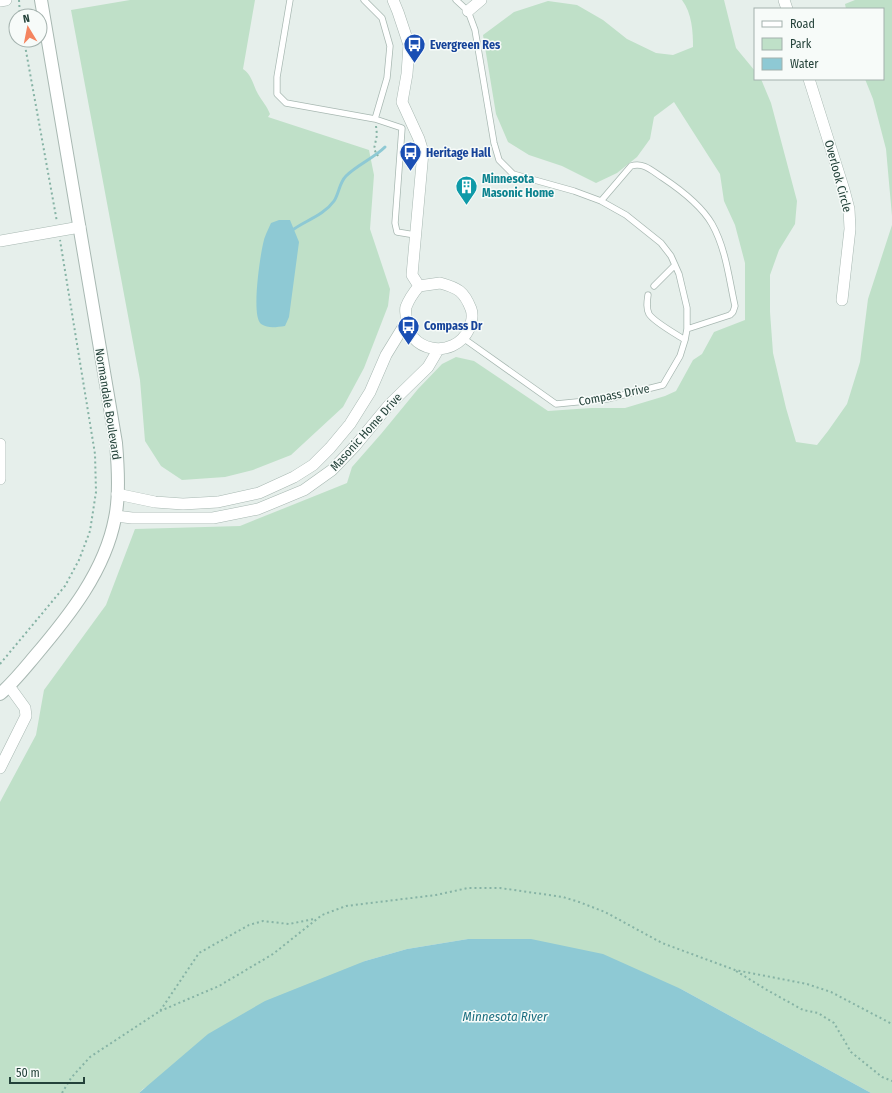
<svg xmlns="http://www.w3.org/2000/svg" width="892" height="1093" font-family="'Fira Sans Condensed',sans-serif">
<rect width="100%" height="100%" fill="#e6efeb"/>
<path fill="#bfe0c8" d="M130,0H255L243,69C252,75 253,85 258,94C262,101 267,106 270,114L268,117L369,150L374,175L370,229L390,289L388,306L364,368L343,407L291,455L253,470L225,477L182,480L161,466L145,441L140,380L71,10Z
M682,0H724L736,48L755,71V79H761L771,103L797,201L795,224L779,250L770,275V312L773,353L786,408L796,442L817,445L828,431L847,404L860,362L868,299L892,225V1093H871L681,989L468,939L407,949L365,961L143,1089L139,1093H0V802L36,735L44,690L106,605L135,529L240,526L347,483L352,467L381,434L418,389L442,364L456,357L474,361L548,411L591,408H625L665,396L676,391L693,360L702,354L714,332L745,320V263L735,225L724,201L720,174L674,102L654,117L650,139L637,157L617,173L596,183L562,166L529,155L508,142L496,114L483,35L514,12L548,1L577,5L603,20L627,39L656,53L673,55L693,47C693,32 692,13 682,0Z
M855,0H892V216L886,149L873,99L865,79H883V9H846L845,4Z"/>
<path fill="#8ec9d4" d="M279,220H290L299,242L289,317L285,326C276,327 269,329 261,324C251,316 260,257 263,244C264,237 268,230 271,223Z
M468,939H531L603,954L681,989L871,1093H139L208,1034L265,1001L365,961L407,949Z"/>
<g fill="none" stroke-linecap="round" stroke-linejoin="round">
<path stroke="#8ec9d4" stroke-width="3" d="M294,229C307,220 324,215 334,201C339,194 339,183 346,176C357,165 374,158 385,147"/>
<defs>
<path id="service" d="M290,0L277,77V94L286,103L375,119L402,128L395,223L397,232L415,235
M364,0L382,18L390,46L387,78L375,119
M456,0L468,11L475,30L494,143L499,160L513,174L574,191L601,201L626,215L661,243L671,256L679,274L687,308V329L685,340L680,356L663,385L607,399L556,404L463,338
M601,201L631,166C644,162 652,171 663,178C681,190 701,205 712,224C726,249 729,279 735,306L733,312L730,315L687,329
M654,286L675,265
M648,295C647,302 646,308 649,314C654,322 676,334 685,340"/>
<path id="minor" d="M393,0L398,12L409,45L407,74L402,102L419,139L423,152L412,275L419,286
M784,0L787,9
M0,1L6,0
M468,11L481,0
M809,79L844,190L849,209L850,229L842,300
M0,241L80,227
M440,283C458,288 464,291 471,309C473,314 472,324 469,329C454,361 405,352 406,316C406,313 405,309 406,307C409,299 414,292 419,286Z
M0,444V479
M117,494L155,502L183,504L218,502L259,493L294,477L313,465L330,448L350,424L370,392L386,355L405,324
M116,516L132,518H213L258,509L304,490L332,470L355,446L389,405L428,367L438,350
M0,768L26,716L25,708L9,686"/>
<path id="tertiary" d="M0,694C13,683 24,669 35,656C69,616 105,571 115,518C120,495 118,466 116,443L41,0"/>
</defs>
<use href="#service" stroke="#a8b8b2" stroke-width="7"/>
<use href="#minor" stroke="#a8b8b2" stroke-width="12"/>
<use href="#tertiary" stroke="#a8b8b2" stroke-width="14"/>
<path stroke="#86b3a5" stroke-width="2" stroke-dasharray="2 3" stroke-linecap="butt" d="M19,0L20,16
M24,40L57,222
M376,126L377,135L374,149L378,156
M0,664L65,586L79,560L90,531L96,492L95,454L60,240
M736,971L767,990L803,1010L818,1013L834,1023L851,1052L882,1077L892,1081
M160,1011L219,986L273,954L322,915L346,906L436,895L468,888H500L563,897L579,902L605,912L662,943L735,970L807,984L831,992L892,1024
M62,1093L71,1078L90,1057L160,1011L199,953L249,925L263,921L289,924L314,919"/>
<use href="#service" stroke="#fff" stroke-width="5.5"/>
<use href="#minor" stroke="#fff" stroke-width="11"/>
<use href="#tertiary" stroke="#fff" stroke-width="12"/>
</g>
<defs>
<symbol id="bus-pin" viewBox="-11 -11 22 30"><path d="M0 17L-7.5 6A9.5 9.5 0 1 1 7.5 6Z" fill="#1a4fb4" stroke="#f7fbf9"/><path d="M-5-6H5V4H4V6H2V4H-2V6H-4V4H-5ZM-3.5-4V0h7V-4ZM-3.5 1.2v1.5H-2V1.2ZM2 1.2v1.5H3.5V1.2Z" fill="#fff"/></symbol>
<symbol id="building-pin" viewBox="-11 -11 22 30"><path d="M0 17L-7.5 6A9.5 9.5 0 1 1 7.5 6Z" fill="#0f9aa8" stroke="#f7fbf9"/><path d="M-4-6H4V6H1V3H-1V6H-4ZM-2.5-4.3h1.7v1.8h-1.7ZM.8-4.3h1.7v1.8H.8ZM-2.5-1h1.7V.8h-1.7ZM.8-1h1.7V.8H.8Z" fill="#fff"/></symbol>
</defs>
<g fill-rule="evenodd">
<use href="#bus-pin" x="402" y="32" width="25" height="34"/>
<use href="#bus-pin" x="398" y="140" width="25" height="34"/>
<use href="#building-pin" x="454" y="174" width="25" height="34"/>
<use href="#bus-pin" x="396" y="314" width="25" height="34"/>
</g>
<g text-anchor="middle" stroke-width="3" stroke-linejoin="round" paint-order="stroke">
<g font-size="12" font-weight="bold" fill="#164399" stroke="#f7fbf9" text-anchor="start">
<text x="430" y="49">Evergreen Res</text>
<text x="426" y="157">Heritage Hall</text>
<text x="424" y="330">Compass Dr</text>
</g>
<g font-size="12" fill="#24423a" stroke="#f7fbf9">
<text transform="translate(838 176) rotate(75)" y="4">Overlook Circle</text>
<text transform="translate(614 395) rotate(-11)" y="4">Compass Drive</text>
<text transform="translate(108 404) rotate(81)" y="4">Normandale Boulevard</text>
<text transform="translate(366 432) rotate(-48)" y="4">Masonic Home Drive</text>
</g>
<g font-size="12" font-weight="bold" fill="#0d838f" stroke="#f7fbf9" text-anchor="start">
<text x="482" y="183">Minnesota<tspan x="482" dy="14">Masonic Home</tspan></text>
</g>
<g font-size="13" font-style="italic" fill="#1c6f80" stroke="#f7fbf9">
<text x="505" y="1021">Minnesota River</text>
</g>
</g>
<rect x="754" y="8" width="130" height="72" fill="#f7fbf9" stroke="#a3b1ad"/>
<rect x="762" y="21" width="20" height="6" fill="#ffffff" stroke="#a3b1ad"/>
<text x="790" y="28" font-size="12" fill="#24423a">Road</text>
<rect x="762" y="38" width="20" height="12" fill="#bfe0c8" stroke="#a3b1ad"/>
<text x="790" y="48" font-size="12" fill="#24423a">Park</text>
<rect x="762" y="58" width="20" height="12" fill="#8ec9d4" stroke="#a3b1ad"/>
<text x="790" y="68" font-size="12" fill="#24423a">Water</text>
<g transform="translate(28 28) rotate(350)"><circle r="19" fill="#f7fbf9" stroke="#a3b1ad"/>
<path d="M0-3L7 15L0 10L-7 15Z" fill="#f4845f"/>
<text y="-6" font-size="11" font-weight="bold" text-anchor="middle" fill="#24423a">N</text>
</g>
<path d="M10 1077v6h74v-6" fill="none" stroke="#24423a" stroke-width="2"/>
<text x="16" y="1077" font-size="12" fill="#24423a" stroke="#f7fbf9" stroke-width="3" paint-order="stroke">50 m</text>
</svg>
